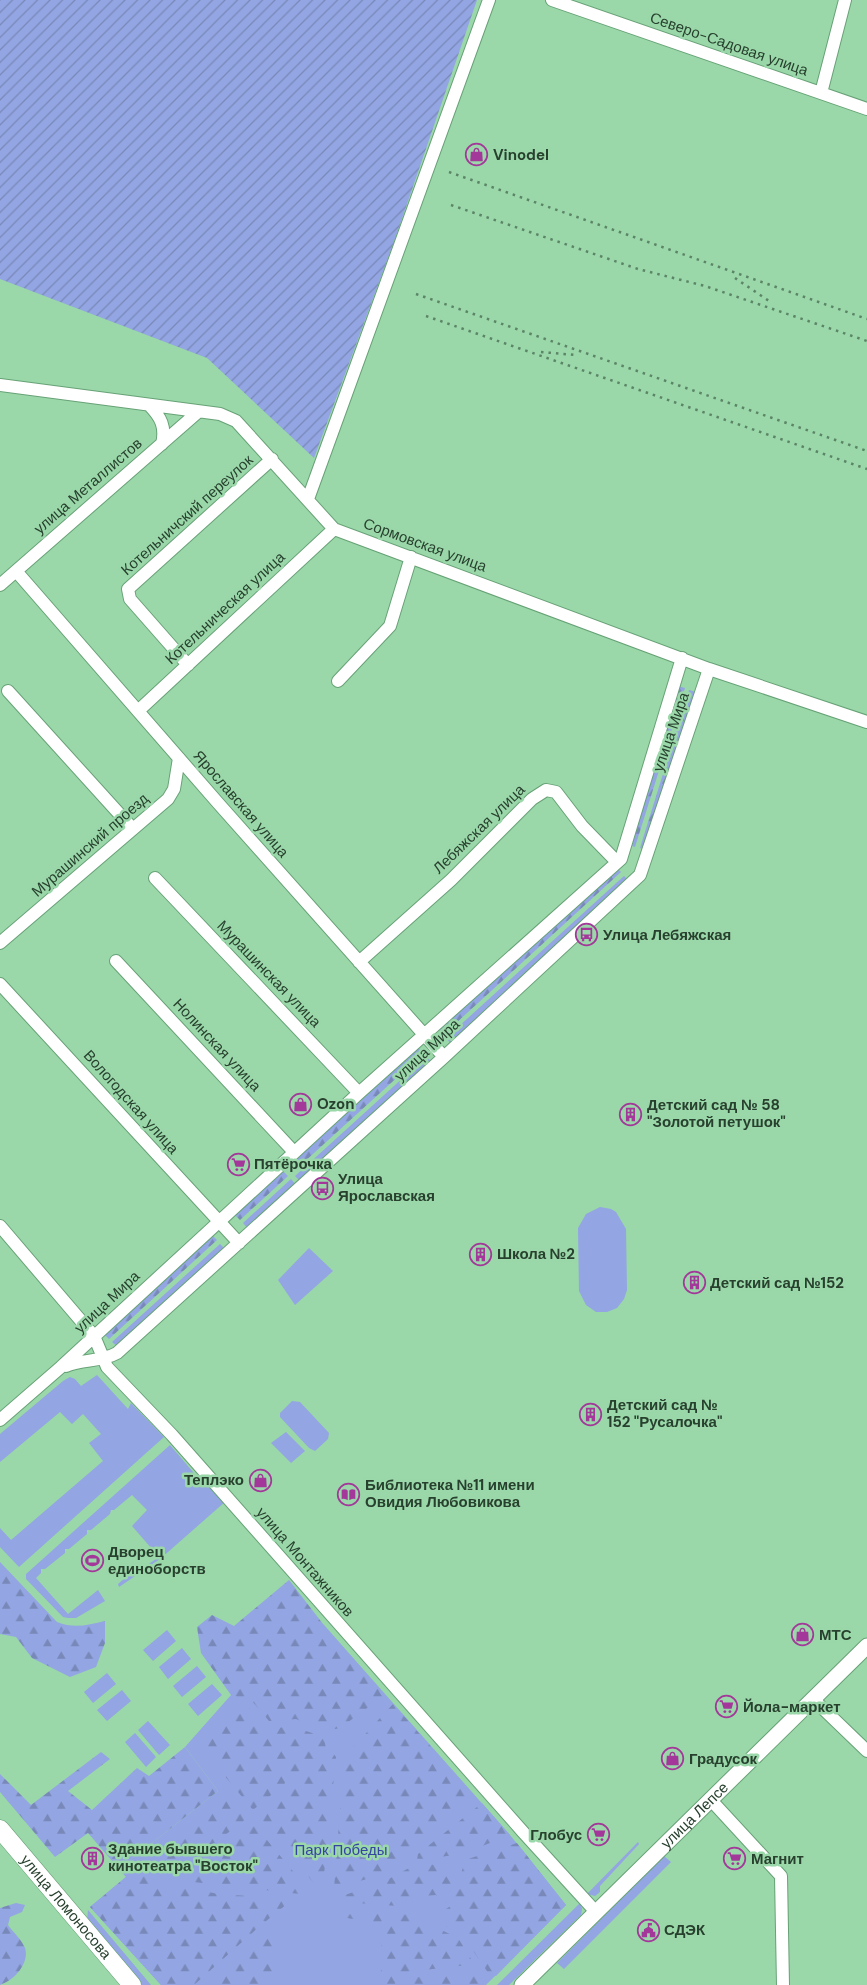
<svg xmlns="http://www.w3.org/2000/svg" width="867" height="1985" font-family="'DM Sans',sans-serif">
<defs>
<pattern id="forest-firs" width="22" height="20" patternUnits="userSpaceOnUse" patternTransform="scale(1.25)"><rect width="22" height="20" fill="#93a5e3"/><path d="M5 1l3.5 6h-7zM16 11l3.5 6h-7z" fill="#7888b8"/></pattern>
<pattern id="garden-furrows" width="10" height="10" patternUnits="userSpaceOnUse" patternTransform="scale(1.25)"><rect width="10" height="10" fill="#93a5e3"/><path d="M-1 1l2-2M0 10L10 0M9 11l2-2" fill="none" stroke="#7888b8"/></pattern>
</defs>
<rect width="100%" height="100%" fill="#9ad7a9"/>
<path fill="#93a5e3" d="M600,1207L611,1209L616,1212L626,1229L627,1290L624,1299L617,1308L607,1312H596L586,1305L579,1291L578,1228L586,1214Z
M309,1248L333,1271L295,1305L278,1280Z
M97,1375L128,1409L131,1403L164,1437L19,1567L0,1547V1528L11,1540L103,1461L89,1443L101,1434L83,1414L72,1424L60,1412L0,1462V1434L63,1381L70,1377L75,1379L81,1386Z
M292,1401L300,1402L329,1433L328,1439L315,1451L309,1448L280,1417V1413Z
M286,1432L305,1451L291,1463L271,1443Z
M170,1445L199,1479L226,1501L160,1559L119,1587L118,1584L137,1568L144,1567L159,1557L132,1526L147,1510L132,1495L114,1510H111L110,1514L91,1530H87V1534L69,1549H65V1553L45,1569H41V1573L36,1578L68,1614L98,1590L105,1601L76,1618H68L63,1617L26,1579V1574Z
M323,1624L510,1835L566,1905L486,1985H161L90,1907L126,1877L119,1869L218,1791L185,1747L231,1695Z
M167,1630L176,1641L153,1661L143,1650Z
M182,1648L191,1659L168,1679L159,1667Z
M197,1666L206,1677L182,1697L173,1686Z
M107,1673L116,1684L93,1703L84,1692Z
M212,1684L222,1695L198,1716L188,1704Z
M122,1690L131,1701L107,1721L97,1710Z
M148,1721L170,1745L159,1755L138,1730Z
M135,1733L156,1757L146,1767L125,1742Z
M638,1842L639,1844L600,1886V1892L595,1896L587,1894Z
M664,1856L671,1862L564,1969L557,1963Z
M580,1903L582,1909L581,1915L509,1985H497Z
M88,1910L151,1985H142L87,1922Z"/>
<path fill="url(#forest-firs)" d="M678,686L685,688L635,847L628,844Z
M689,690L696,692L645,850L640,848Z
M617,868L621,872L443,1035L438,1030Z
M624,876L628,880L451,1044L446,1038Z
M419,1048L424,1053L292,1173L287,1167Z
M427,1056L431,1062L300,1181L295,1176Z
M283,1171L288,1176L240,1220L234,1214Z
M291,1179L296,1185L248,1229L243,1223Z
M212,1235L217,1240L109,1339L105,1335Z
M220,1244L225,1249L118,1347L112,1342Z
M0,1562L57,1622C74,1629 88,1625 105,1621V1643L96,1667L70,1677L32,1658L16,1637L0,1634Z
M289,1580L323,1624L385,1695L340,1728L325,1731L296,1719L269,1721L252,1701L231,1695L201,1653L197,1627L212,1615L234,1626Z
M393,1704L475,1796L400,1860L373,1877L334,1889L344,1757Z
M238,1706L249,1708L265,1728L294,1727L324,1737L326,1749L253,1810L199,1745Z
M185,1747L218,1791L119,1869L88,1833L55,1857L0,1792V1774L31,1805L101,1752L110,1759L68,1791L92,1810L137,1768L149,1776Z
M333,1753L336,1757L323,1884L316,1886L260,1817Z
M226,1795L249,1817L205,1850L172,1869L166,1864L159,1866L149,1857Z
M482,1803L510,1835L462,1854L417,1860L418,1854Z
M252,1822L307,1888L300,1894L176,1880V1873L207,1855Z
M517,1843L566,1905L496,1976L489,1974L460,1932L440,1924L443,1911L452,1905L465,1860Z
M145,1861L153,1880L160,1885L170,1884L223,1895L260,1926L194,1985H161L90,1907Z
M458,1861L446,1902L440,1904L436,1895L422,1896L412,1907L343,1902L342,1896L383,1882L409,1868Z
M233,1895L293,1899L265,1922Z
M16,1903L25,1905L22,1912L10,1917L8,1925C13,1932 22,1940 25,1948C30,1963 14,1981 0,1985V1908Z
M343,1907L410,1915L458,1938L473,1962L468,1965L406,1972L394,1985H378L384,1955L375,1923L342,1917Z
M264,1932L272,1937L277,1951L274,1985H208Z
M477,1968L485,1985H403L411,1978L470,1971Z"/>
<path fill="url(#garden-furrows)" d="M0,0H477L394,242L314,458L207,358L0,279Z"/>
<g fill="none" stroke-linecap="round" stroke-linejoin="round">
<defs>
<path id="minor" d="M552,0L867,109
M821,93L845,0
M0,385L220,414L236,421L334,529L709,669L867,722
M149,405C161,417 166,427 162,444
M308,499L489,0
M16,571L218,803L444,1057
M0,585L198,412
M188,665L130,599L128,589L272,459
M338,681L390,626L411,557
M8,691L133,829
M138,711L334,529
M155,878L359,1093
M0,943L168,799L174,789L179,758
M116,961L294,1152
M359,962L451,880L532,799L546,790L556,792L582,826L617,862
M0,984L239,1243
M0,1226L94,1336L107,1367L172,1435L523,1832L596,1912
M66,1366C83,1359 101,1362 117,1353L444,1057L640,875L709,669
M0,1420L61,1367L359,1093L621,859L682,658
M813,1699L867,1751
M710,1799L781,1876L783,1985"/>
<g id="major">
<path id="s1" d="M522,1985L867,1646"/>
</g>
<g id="highway">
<path id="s2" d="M0,1829L132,1985"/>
</g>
</defs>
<use href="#minor" stroke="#67a276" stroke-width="14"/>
<use href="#major" stroke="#67a276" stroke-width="17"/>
<use href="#highway" stroke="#67a276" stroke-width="19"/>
<use href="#minor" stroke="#fff" stroke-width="12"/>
<use href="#major" stroke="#fff" stroke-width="15"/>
<use href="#highway" stroke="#fff" stroke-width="18"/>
<path stroke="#5b8566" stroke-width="2.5" stroke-dasharray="2.5 5" stroke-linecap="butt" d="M449,172L867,319
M451,205L638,269L705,286L867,341
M735,278L772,303
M416,294L867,451
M426,316L867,469
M541,352L576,355"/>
</g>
<defs>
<symbol id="shop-ring" viewBox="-11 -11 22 22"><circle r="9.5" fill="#9ad7a9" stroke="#a3389a" stroke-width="1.5"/><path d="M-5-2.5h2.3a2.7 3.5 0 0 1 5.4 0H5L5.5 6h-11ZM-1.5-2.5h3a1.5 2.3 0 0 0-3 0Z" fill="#a3389a"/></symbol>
<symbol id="bus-ring" viewBox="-11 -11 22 22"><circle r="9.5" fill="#9ad7a9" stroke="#a3389a" stroke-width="1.5"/><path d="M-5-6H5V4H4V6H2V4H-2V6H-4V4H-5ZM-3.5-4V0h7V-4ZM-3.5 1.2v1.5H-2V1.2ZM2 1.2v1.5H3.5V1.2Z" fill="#a3389a"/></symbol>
<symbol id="building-ring" viewBox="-11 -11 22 22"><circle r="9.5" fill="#9ad7a9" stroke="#a3389a" stroke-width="1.5"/><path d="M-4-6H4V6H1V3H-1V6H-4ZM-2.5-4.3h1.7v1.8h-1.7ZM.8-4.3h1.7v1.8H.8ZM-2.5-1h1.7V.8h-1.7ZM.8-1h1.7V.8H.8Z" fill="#a3389a"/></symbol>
<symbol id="supermarket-ring" viewBox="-11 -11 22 22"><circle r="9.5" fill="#9ad7a9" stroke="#a3389a" stroke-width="1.5"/><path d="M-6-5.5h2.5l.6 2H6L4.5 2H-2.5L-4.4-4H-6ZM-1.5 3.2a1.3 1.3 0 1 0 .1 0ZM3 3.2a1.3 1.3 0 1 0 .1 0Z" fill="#a3389a"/></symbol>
<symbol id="library-ring" viewBox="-11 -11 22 22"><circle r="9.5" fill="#9ad7a9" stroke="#a3389a" stroke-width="1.5"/><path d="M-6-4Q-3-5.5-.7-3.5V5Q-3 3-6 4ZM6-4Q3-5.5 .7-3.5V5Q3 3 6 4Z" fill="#a3389a"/></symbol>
<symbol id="stadium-ring" viewBox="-11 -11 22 22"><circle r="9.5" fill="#9ad7a9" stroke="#a3389a" stroke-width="1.5"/><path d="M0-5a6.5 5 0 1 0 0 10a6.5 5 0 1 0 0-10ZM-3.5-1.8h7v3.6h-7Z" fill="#a3389a"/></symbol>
<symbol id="civic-ring" viewBox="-11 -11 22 22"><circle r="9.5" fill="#9ad7a9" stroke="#a3389a" stroke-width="1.5"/><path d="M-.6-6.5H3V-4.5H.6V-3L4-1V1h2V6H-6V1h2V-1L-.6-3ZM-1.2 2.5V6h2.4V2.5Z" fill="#a3389a"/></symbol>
</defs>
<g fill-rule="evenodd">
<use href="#shop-ring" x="464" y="142" width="25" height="25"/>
<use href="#bus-ring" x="574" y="922" width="25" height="25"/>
<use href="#shop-ring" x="288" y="1092" width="25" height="25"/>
<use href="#building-ring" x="618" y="1102" width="25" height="25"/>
<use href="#supermarket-ring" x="226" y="1152" width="25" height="25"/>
<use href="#bus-ring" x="310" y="1176" width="25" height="25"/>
<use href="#building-ring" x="468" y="1242" width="25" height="25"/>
<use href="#building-ring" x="682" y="1270" width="25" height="25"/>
<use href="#building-ring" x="578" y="1402" width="25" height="25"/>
<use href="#shop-ring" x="248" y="1468" width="25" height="25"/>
<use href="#library-ring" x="336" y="1482" width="25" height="25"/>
<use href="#stadium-ring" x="80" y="1548" width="25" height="25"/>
<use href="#shop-ring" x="790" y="1622" width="25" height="25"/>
<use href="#supermarket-ring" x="714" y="1694" width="25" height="25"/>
<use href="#shop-ring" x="660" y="1746" width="25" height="25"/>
<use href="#supermarket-ring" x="586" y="1822" width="25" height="25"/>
<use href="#building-ring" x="80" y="1846" width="25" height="25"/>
<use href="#supermarket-ring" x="722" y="1846" width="25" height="25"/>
<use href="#civic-ring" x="636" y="1918" width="25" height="25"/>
</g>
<g text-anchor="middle" stroke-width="5" stroke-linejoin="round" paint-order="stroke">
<g font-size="15" fill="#28412e" stroke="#9ad7a9">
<text transform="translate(729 44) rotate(19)" y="5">Северо-Садовая улица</text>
<text transform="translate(88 486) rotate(-41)" y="5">улица Металлистов</text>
<text transform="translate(187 515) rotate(-42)" y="5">Котельничский переулок</text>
<text transform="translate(425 545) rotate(20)" y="5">Сормовская улица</text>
<text transform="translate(225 608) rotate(-43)" y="5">Котельническая улица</text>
<text transform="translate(671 732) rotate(-71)" y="5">улица Мира</text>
<text transform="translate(241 804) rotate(49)" y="5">Ярославская улица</text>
<text transform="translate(479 829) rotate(-44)" y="5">Лебяжская улица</text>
<text transform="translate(90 845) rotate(-41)" y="5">Мурашинский проезд</text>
<text transform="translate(269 974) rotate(46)" y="5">Мурашинская улица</text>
<text transform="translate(217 1045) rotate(47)" y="5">Нолинская улица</text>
<text transform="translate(427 1050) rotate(-43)" y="5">улица Мира</text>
<text transform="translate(131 1102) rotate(48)" y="5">Вологодская улица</text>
<text transform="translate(107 1302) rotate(-43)" y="5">улица Мира</text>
<text transform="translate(305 1562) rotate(49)" y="5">улица Монтажников</text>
<text dy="5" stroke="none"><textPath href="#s1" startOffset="242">улица Лепсе</textPath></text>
<text dy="5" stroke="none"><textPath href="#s2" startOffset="102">улица Ломоносова</textPath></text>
</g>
<g font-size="15" font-weight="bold" fill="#28412e" stroke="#9ad7a9" text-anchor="start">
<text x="493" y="160">Vinodel</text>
<text x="603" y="940">Улица Лебяжская</text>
<text x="317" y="1109">Ozon</text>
<text x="647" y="1110">Детский сад № 58<tspan x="647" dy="17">"Золотой петушок"</tspan></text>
<text x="254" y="1169">Пятёрочка</text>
<text x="338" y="1184">Улица<tspan x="338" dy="17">Ярославская</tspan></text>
<text x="497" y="1259">Школа №2</text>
<text x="710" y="1288">Детский сад №152</text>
<text x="607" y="1410">Детский сад №<tspan x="607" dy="17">152 "Русалочка"</tspan></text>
<text x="244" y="1485" text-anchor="end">Теплэко</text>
<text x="365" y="1490">Библиотека №11 имени<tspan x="365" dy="17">Овидия Любовикова</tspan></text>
<text x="108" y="1557">Дворец<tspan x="108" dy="17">единоборств</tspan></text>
<text x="819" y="1640">МТС</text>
<text x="743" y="1712">Йола-маркет</text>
<text x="689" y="1764">Градусок</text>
<text x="582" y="1840" text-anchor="end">Глобус</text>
<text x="108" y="1854">Здание бывшего<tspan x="108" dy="17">кинотеатра "Восток"</tspan></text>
<text x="751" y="1864">Магнит</text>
<text x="664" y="1935">СДЭК</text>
</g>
<g font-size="15" fill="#3444a2" stroke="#9ad7a9">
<text x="341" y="1855">Парк Победы</text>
</g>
</g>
</svg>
